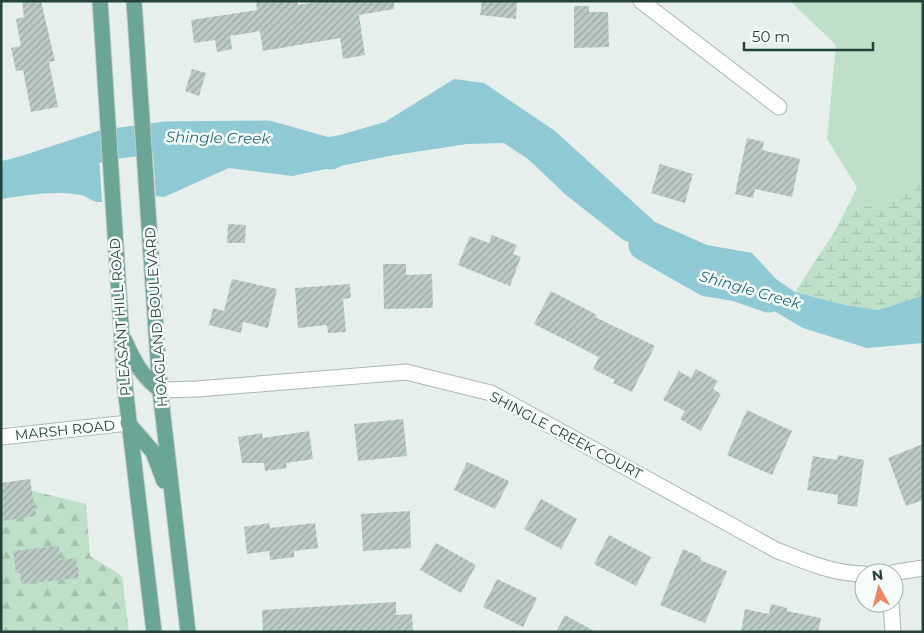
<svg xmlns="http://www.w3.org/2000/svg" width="924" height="633" font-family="Montserrat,sans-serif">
<defs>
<pattern id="forest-firs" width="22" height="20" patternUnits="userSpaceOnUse" patternTransform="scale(1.25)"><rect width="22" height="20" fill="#bfe0c8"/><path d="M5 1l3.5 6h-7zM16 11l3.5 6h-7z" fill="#a4c1ad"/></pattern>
<pattern id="wetland-marsh" width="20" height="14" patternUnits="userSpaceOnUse" patternTransform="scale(1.25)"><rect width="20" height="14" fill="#bfe0c8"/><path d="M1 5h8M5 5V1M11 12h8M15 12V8" fill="none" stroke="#a4c1ad"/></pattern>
<pattern id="building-hatch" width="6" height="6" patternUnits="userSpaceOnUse" patternTransform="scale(1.25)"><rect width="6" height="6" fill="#bbcac4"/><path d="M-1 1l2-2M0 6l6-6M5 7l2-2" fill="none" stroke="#98a6a0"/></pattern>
</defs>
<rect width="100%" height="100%" fill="#e6efeb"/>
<path fill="#bfe0c8" d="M790,1H923V179L915,181L876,209L851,200L857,187L827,139L836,45Z"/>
<path fill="url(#forest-firs)" d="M13,486L86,504L90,556L122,576L129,632H1V488Z"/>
<path fill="url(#wetland-marsh)" d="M923,179V295L879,310L845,305L795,292L835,231L851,200L876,209L915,181Z"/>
<path fill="#8ec9d4" d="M454,79L484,83L555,131L655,222L707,245L752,253L776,279L795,292L845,305L879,310L923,295V343L867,348L803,328L732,286L674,265L622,239L566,195L528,159L504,143L467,144L389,156L292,176L229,168L164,197L156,196L152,140L222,147L294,143L340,135L385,122Z
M98,142L102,202C92,203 89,197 81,195C55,190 26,195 1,199V161L72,145Z"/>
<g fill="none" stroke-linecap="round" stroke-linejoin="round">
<path stroke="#8ec9d4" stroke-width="31" d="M1,179L105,145L165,137L267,136L331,154
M644,245L707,281L737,286L769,297"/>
</g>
<path fill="url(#building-hatch)" d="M22,1H41L55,61L49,62L58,107L31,112L23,70L16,71L11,48L21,46L16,19L24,17Z
M263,1H298V5L322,1H394V9L359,15L365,55L343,59L340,38L263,51L260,31L230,36L232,49L217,52L215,40L194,43L191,20L257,10L256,2Z
M482,1H517L516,19L480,15Z
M574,6H589V12H608L609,47L574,48Z
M192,69L206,73L199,96L185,91Z
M747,138L764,142L762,150L800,159L792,197L755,189L753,198L735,194Z
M660,164L693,174L685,203L651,193Z
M228,224L246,225L245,243H227Z
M492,235L517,245L513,254L521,257L510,286L458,265L470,236L489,243Z
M383,264H406V275L432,274L433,308L384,309Z
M232,279L277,289L268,328L243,322L241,333L209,325L213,308L224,311Z
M350,284L351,298L343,299L346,332L328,333L327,325L298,328L295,288Z
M551,291L597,315L595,317L655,346L632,392L613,383L615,380L593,369L599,357L534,324Z
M696,369L718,381L713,389L721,394L701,431L680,419L685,411L663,400L679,371L691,378Z
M747,410L792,431L772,475L727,455Z
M403,419L407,456L358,461L354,424Z
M309,431L313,459L286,463L287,468L265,471L264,463H242L238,437L262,433L263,438Z
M923,444V500L906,506L888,458Z
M838,455L864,460L857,507L837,504L838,495L807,490L813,456L837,460Z
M467,462L509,481L495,509L454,490Z
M30,479L36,516L1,521V483Z
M541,499L577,519L561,549L524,529Z
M410,511L411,548L363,551L361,514Z
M269,523L270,528L315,523L318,548L294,551V557L270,560L269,551L247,554L244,527Z
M609,535L651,557L636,586L594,564Z
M436,543L476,565L461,593L420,570Z
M59,546L60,560L76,558L79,578L21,584L20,573H16L13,551Z
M683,549L701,557L700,560L727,571L705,623L660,605Z
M497,579L537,598L523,627L483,607Z
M396,602V615L412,614L413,632H263L262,610Z
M771,604L787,608V611L821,618L818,632H741L745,609L769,614Z
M565,615L596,632H556Z"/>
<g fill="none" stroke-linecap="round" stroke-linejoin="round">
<defs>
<path id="minor" d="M641,1L779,107
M160,390L197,389L406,372L491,393L776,550C804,561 833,574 864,574
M1,437L128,423
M892,573L923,568
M891,603L893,632"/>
<path id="major" d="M100,1L125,387L154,632
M134,1L160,390L188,632
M125,341C134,362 142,376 160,390
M128,423L153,452L164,481"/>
</defs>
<use href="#minor" stroke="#a8b8b2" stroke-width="17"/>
<use href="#major" stroke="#c2cac8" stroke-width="17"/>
<use href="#minor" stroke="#fff" stroke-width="15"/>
<use href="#major" stroke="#6aa596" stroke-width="15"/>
</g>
<g text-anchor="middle" stroke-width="5" stroke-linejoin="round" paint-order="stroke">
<g font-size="14" fill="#24423a" stroke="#f7fbf9">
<text transform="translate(120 317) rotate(-94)" y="5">PLEASANT HILL ROAD</text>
<text transform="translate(156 317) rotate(-94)" y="5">HOAGLAND BOULEVARD</text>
<text transform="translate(65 430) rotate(-6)" y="5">MARSH ROAD</text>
<text transform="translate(566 435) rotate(28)" y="5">SHINGLE CREEK COURT</text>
</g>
<g font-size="15" font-style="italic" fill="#1c6f80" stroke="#f7fbf9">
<text transform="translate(218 138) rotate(1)" y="5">Shingle Creek</text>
<text transform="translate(750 290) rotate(16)" y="5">Shingle Creek</text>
</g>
</g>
<rect width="924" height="633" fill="none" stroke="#24423a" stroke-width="5"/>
<g transform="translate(879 588) rotate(353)"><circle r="24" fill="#f7fbf9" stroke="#a3b1ad"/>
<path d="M0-4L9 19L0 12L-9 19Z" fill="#f4845f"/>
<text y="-8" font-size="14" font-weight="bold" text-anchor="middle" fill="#24423a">N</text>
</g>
<path d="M744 42v8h129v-8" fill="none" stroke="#24423a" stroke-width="2.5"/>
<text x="752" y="42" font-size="15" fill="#24423a" stroke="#f7fbf9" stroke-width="4" paint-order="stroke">50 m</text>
</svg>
